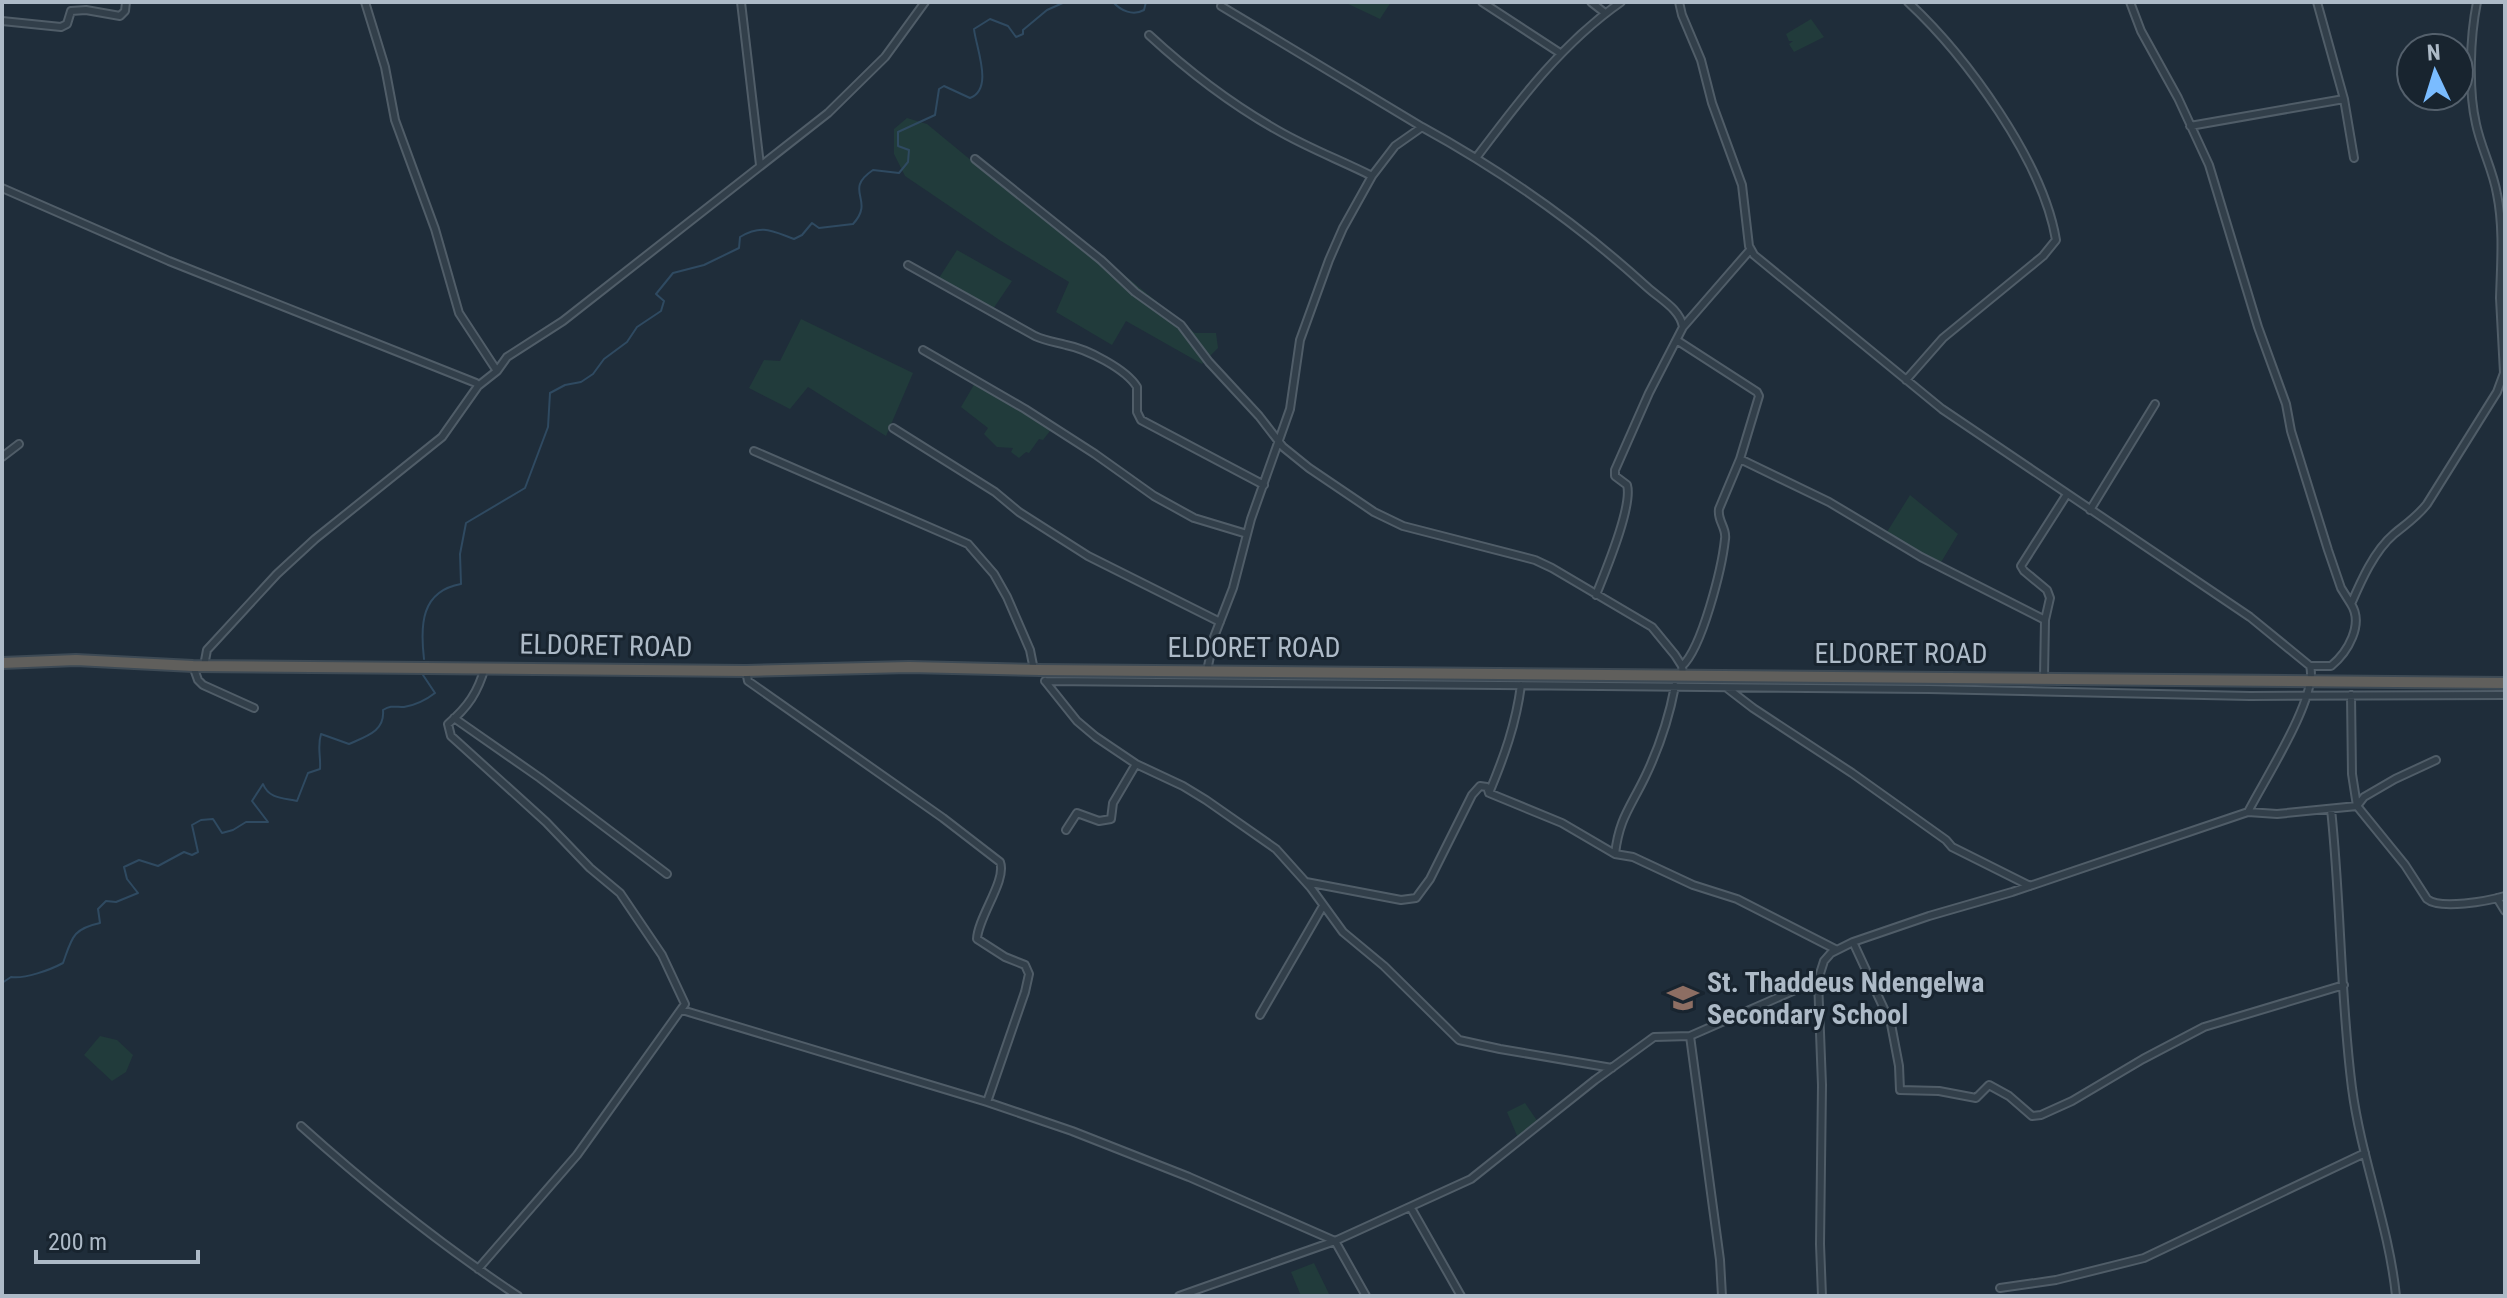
<svg xmlns="http://www.w3.org/2000/svg" width="2507" height="1298" font-family="'Roboto Condensed',sans-serif">
<rect width="100%" height="100%" fill="#1f2d3a"/>
<path fill="#213b3b" d="M1344,2H1391L1380,19Z
M1811,19L1824,37L1794,52L1789,44L1793,41H1789L1786,34Z
M907,118L927,124L978,166L1068,229L1195,333H1216L1218,348L1202,364L1126,321L1112,345L1056,312L1069,282L1001,241L905,176L894,154V129Z
M957,250L1012,281L993,309L939,278Z
M801,319L913,373L886,436L808,387L790,409L749,388L764,360L780,361Z
M975,383L1043,424L1050,431L1043,440L1039,439L1029,453L1026,452L1019,458L1011,452L1013,448L997,447L984,434L988,428L961,407Z
M1910,495L1958,534L1937,569L1882,540Z
M100,1036L117,1040L133,1055L126,1072L112,1081L84,1055Z
M1525,1103L1538,1122L1518,1138L1507,1112Z
M1314,1263L1330,1296H1301L1291,1272Z"/>
<g fill="none" stroke-linecap="round" stroke-linejoin="round">
<path stroke="#2f4a61" stroke-width="2" d="M1113,2C1121,11 1133,16 1144,10L1146,2
M424,659C420,625 421,591 461,584L460,554L466,523L525,488L548,427L550,393L565,385L581,382L593,374L604,359L627,342L637,327L661,311L664,301L656,294L673,273L704,265L739,248L740,237C762,224 772,231 794,239L802,235L812,223L819,228L853,224C876,199 842,191 873,170L899,173L908,162L909,150L898,146V132L935,115L939,89L944,86L970,98C994,89 976,48 974,29L990,19L1008,26L1016,37L1023,34V30L1047,10L1065,2
M2,983L11,977C25,979 50,970 63,963C72,938 72,929 100,923L98,909L106,901L116,902L138,893L127,879L124,867L139,860L158,866L184,852L192,855L198,852L192,825L201,820L213,819L222,833L233,830L246,822H268L252,801L263,784C269,799 283,798 297,801L308,773L320,769C321,756 317,747 321,734L349,744C367,736 385,731 383,710C391,705 395,707 404,707C416,705 426,700 435,693L423,675"/>
<defs>
<path id="minor" d="M365,2L385,67L395,120L435,229L459,313L497,371
M741,2L760,165
M1482,2L1560,53
M1591,2L1605,13
M1679,2L1682,15L1701,60L1712,103L1742,185L1749,246L1754,255L1942,409L2250,617L2310,666C2319,696 2263,782 2248,812
M2130,2L2141,31L2178,98L2209,165L2258,327L2286,404L2291,431L2328,550L2341,588L2351,604
M2317,2L2344,99L2354,158
M2477,2C2470,37 2468,89 2476,124C2481,148 2493,170 2497,194C2504,228 2501,264 2500,298
M1221,6L1422,127
M2,21L61,27L67,24L71,11L86,10L120,16L125,11L126,2
M1149,35C1188,71 1231,104 1277,130C1308,148 1340,160 1372,176
M2190,126L2344,99
M1476,158C1519,101 1561,44 1621,2
M975,159L1101,260L1135,292L1181,325L1209,362L1259,416L1283,447L1309,468L1374,512L1403,526L1535,560L1552,568L1652,627L1675,655L1682,666L1683,675
M2,188L169,261L476,383L478,386
M908,265L1035,336C1046,341 1055,342 1066,345C1087,349 1126,369 1137,387V412L1141,420L1264,485
M1678,341L1757,392L1759,396L1740,459L1829,502L1921,557L2045,620
M923,350L1025,409L1095,454L1154,496L1194,518L1247,534
M1906,380L1943,338L2043,256L2056,240C2043,161 1966,56 1908,2
M893,428L995,492L1019,512L1088,556L1220,622
M754,451L968,544L994,574L1007,597L1030,650L1034,670
M2,457L19,444
M2090,510L2155,404
M1596,595C1605,572 1633,506 1627,485L1615,476V470L1649,393L1683,327L1750,250
M193,666L198,680L203,685L254,708
M204,666L207,650L277,574L315,539L442,437L478,386L497,371L507,357L563,321L828,113L885,57L925,2
M1682,666C1702,648 1722,568 1725,539C1727,528 1717,521 1719,509L1740,459
M2310,666H2331C2348,652 2364,624 2351,604C2361,581 2374,551 2394,534C2406,524 2417,517 2427,504L2497,392L2504,373L2500,298L2505,292
M746,671L748,681L943,818L1000,862C1007,880 978,917 977,939L1005,957L1025,965L1029,974L1025,992L987,1102
M1207,671L1214,637L1233,588L1251,519L1290,409L1300,340L1329,260L1343,228L1372,176L1395,146L1422,127C1504,172 1578,224 1647,287C1660,299 1680,309 1683,327
M2044,677L2045,620L2050,598L2047,590L2024,571L2021,566L2067,494
M1045,681L1929,689L2250,696L2505,695
M1045,681L1077,721L1096,737L1136,764L1183,786L1206,800L1276,849L1311,888L1343,932L1384,966L1459,1040L1500,1049L1612,1068
M1675,686C1669,718 1659,748 1645,777C1630,808 1619,819 1615,854L1633,857L1693,885L1737,899L1835,949
M1727,688L1753,708L1852,773L1946,840L1952,847L2030,886
M2351,695L2352,774L2357,806L2405,865L2427,899C2440,910 2488,901 2505,896
M454,718L540,778L667,874
M1489,793C1504,757 1516,724 1521,685
M2331,809C2341,902 2340,995 2352,1088C2361,1158 2389,1226 2396,1296
M1066,830L1077,813L1099,821L1111,819L1113,803L1136,764
M1306,882L1401,900L1416,898L1430,879L1472,795L1480,786L1487,787L1489,793L1562,823L1615,854
M2497,898L2505,911
M1853,942L1891,1024L1899,1066L1900,1090L1939,1091L1976,1098L1989,1085L2009,1096L2032,1116L2041,1115L2072,1101L2143,1059L2204,1027L2344,985
M1818,980L1822,1085L1820,1244L1822,1296
M682,1010L987,1102L1072,1131L1189,1177L1335,1241L1366,1296
M1260,1015L1323,906
M1690,1036L1818,980L1824,961L1831,953L1853,942L1929,916L2012,892L2248,812L2277,814L2357,806L2364,797L2395,779L2436,760
M301,1126C370,1188 441,1245 518,1296
M1411,1208L1461,1296
M478,1269L577,1155L685,1004L662,955L620,893L590,868L546,822L451,736L448,724C468,707 478,692 485,667
M2000,1288L2056,1280L2144,1258L2365,1153
M1179,1296L1335,1241L1471,1179L1595,1080L1654,1037L1690,1036L1720,1260L1722,1296"/>
<path id="trunk" d="M2,663L76,660L193,666L746,671L909,667L1040,670L2505,683"/>
</defs>
<use href="#minor" stroke="#505d68" stroke-width="10"/>
<use href="#trunk" stroke="#3d4a55" stroke-width="14"/>
<use href="#minor" stroke="#323f4a" stroke-width="6"/>
<use href="#trunk" stroke="#605f5c" stroke-width="10"/>
</g>
<defs>
<symbol id="school-bare" viewBox="-9 -9 18 18"><path d="M0-5L7-2L0 1L-7-2ZM-4 1L0 2.5L4 1V4Q0 6-4 4Z" fill="#8d6e63" stroke="#18242f" stroke-width="2.5" paint-order="stroke"/></symbol>
</defs>
<g fill-rule="evenodd">
<use href="#school-bare" x="1661" y="976" width="44" height="44"/>
</g>
<g text-anchor="middle" stroke-width="6" stroke-linejoin="round" paint-order="stroke">
<g font-size="28" fill="#adbac7" stroke="#18242f">
<text transform="translate(606 645) rotate(1)" y="10">ELDORET ROAD</text>
<text x="1254" y="657">ELDORET ROAD</text>
<text x="1901" y="663">ELDORET ROAD</text>
</g>
<g font-size="28" font-weight="bold" fill="#adbac7" stroke="#18242f" text-anchor="start">
<text x="1707" y="992">St. Thaddeus Ndengelwa<tspan x="1707" dy="32">Secondary School</tspan></text>
</g>
</g>
<rect width="2507" height="1298" fill="none" stroke="#adbac7" stroke-width="8"/>
<g transform="translate(2435 72) rotate(356)"><circle r="38" fill="#18242f" stroke="#54606c" stroke-width="2"/>
<path d="M0-6L14 30L0 20L-14 30Z" fill="#7abcff"/>
<text y="-12" font-size="22" font-weight="bold" text-anchor="middle" fill="#adbac7">N</text>
</g>
<path d="M36 1250v12h162v-12" fill="none" stroke="#adbac7" stroke-width="4"/>
<text x="48" y="1250" font-size="24" fill="#adbac7" stroke="#18242f" stroke-width="6" paint-order="stroke">200 m</text>
</svg>
